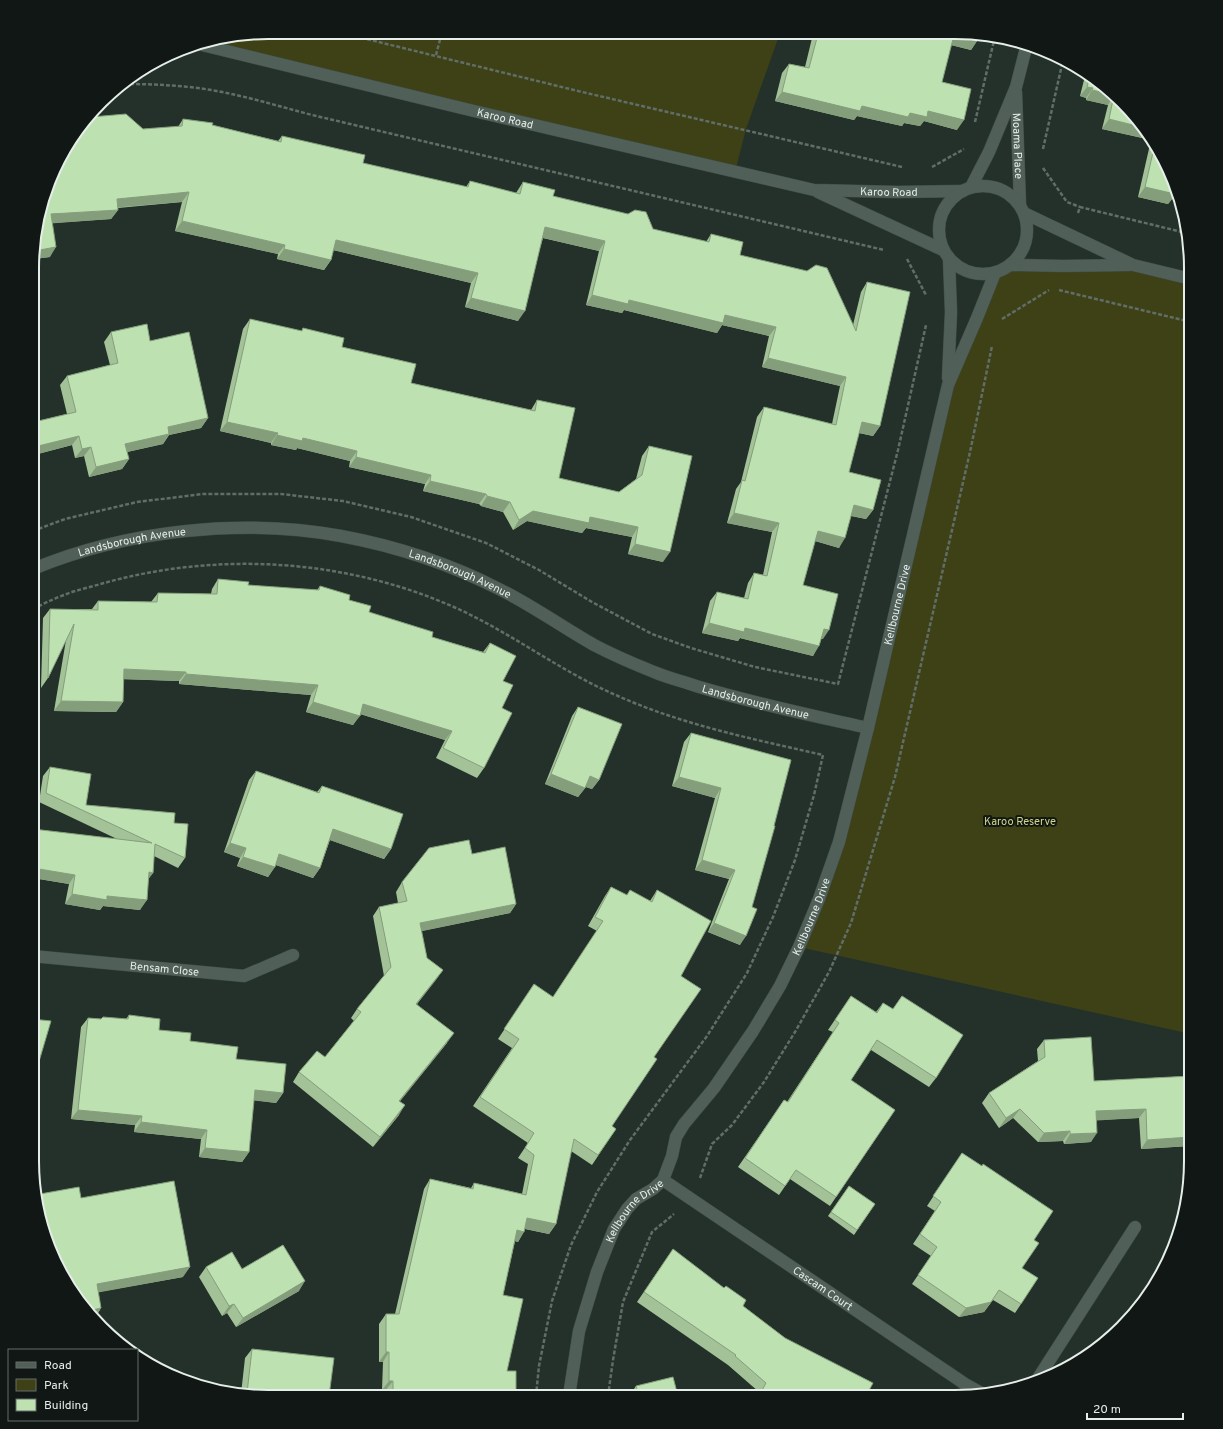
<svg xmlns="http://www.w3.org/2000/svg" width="1223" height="1429" font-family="Overpass,sans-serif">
<rect width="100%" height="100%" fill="#23312a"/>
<path fill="#3e4015" d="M268,32L780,33L746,129L735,172L198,44Z
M1010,265H1133L1191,279V1034L799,947L822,900L948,385L995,273Z"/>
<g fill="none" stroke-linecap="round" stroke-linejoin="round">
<defs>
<g id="minor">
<path id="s1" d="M198,44L474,111L814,190L897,192L963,191"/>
<path id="s2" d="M1016,92L1020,205"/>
<circle cx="983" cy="230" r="44"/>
<path d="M971,187L989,152L1016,87L1027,44"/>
<path d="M818,192L943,250"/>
<path d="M1024,213L1133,265L1191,279"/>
<path d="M1010,265L1064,266L1129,265"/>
<path d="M948,378L951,312L949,259"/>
<path id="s3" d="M33,569C127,530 241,518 341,536C395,546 450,564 499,589C532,605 562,627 594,645C613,655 634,664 654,672C668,678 682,681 696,686C752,703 810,715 868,728"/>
<path id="s4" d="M32,956L244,976L293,955"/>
<path id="s5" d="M663,1180L965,1384L983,1394"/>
<path d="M1035,1383L1135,1227"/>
<path id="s6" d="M569,1396L579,1331L597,1272L614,1229L627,1209L636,1199L653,1189L663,1180L672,1156L676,1137L684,1124L714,1088L753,1031L780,986L799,947L819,899L839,842L868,728L948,385L977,318L995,273"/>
</g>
</defs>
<use href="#minor" stroke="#3f4c46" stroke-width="13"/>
<path stroke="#616d67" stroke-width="2.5" stroke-dasharray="4 2" stroke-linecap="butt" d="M338,32L578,91L902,167
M436,55L442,32
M124,84C149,84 173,85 198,88C236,93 274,105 312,115L884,250
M975,122L995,36
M1043,149L1063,60
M932,167L964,149
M1043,168L1067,202L1080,207
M1078,213L1080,207L1186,233
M907,259L926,295
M1059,290L1191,322
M1002,319L1049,290
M33,531L65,519L137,502L203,494H281L343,501L411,517L486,543L539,570L592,602L652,634L691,648L755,667L838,684L898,450L926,325
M33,609C43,604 53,599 64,595C76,590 91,587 104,583C219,551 347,559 456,608C512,633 561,672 618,696C683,725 753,739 823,755L814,795L795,860L773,917L747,973L707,1036L630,1140L597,1192L571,1245L552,1301L539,1366L536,1396
M700,1178L712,1144L732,1125L764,1082L795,1032L829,972L851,923L895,777L970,452L992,346
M608,1396L613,1360L623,1302L652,1232L674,1214"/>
<use href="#minor" stroke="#505f58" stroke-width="12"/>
</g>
<path fill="#a3c298" d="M813,34H979L977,41L971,50L951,45L942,82L957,130L924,121L920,126L904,123L902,126L857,116L854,120L775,101L782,73L789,64L805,67Z
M1086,72L1122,101L1159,150L1172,199L1168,204L1138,197L1151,140L1102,129L1108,105L1086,100V98L1080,96Z
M183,119L212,125L278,141L282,136L363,163L466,187L470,181L516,193L523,182L553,196L653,229L706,242L711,234L740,255L853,325L861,292L867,282L880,426L873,436L859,433L849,472L873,510L866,519L851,516L839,548L815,541L803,585L823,639H821L813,656L740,638L738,641L702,633L710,601L717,592L744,598L748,583L754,573L763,575L772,532L727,523L736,489L741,482L757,417L764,407L832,424L840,386L762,367L769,336L722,325L717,333L624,310L622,313L586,305L599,251L543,238L518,321L465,307L471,283L333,250L331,260L324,270L277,259L278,254L175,231L182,202L118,208V210L111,219L52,223L50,257L34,259V237L143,129L178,127Z
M250,319L301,331L303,328L342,347L411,383L531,410L537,400L559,478L619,492L636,479L642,456L649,446L663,562L628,554L632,537L586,528L582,533L527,521L513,530L503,512L481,506L479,504L423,491L425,484L349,467L350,461L297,448L296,450L271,445V443L220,431L243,329Z
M111,332L150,341L208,418L201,428L169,435L163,444L127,452L129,459L122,469L89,477L84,456L75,458L72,445L34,455V422L67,414L60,385L67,376L110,365L104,342Z
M218,579L248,585L317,590L320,586L349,600L369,612L432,637L483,652L490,643L503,681L502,708L484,768L477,778L436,758L445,740L360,714L353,725L306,712L311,695L179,684V681L123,679V702L116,712L54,711L66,640L48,678L41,688L43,618L50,609H92L98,601L151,602L158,593L211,594L212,589Z
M578,707L599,780L592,789L586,787L578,797L545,784L572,716Z
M691,733L791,760L740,945L708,932L729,879L695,870L715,798L672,786L684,742Z
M50,767L86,805L174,823L185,858L178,868L154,856L153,873L149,878L140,910L103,906L100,910L65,904L69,884L33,878V829L117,839L39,802L43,776Z
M256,771L317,792L322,786L391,849L384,859L330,840L320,868L313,878L276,865L268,877L237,866L240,858L224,852L249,780Z
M472,854L516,904L510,913L421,931L427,958L443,970L417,1004L447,1043L400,1101L399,1115L373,1147L293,1082L299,1072L325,1057L354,1021L351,1018L357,1009L384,976L373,916L379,907L398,903L396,892L402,882Z
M611,887L626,895L650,901L657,890L681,976L654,1057L612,1126L616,1129L592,1165L571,1151L556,1224L549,1234L525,1229L518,1242L515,1241L503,1295L507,1371L516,1396H386V1390H382L383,1362H379V1324L386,1314H395L424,1189L430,1179L471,1188L474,1183L522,1194L528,1164L518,1158L528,1143L473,1106L512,1048L498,1039L528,994L553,997L597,931L588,926L605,896Z
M851,996L876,1012L883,1003L893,1009L902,996L936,1078L929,1087L871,1050L851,1080L895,1110L830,1206L790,1179L779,1195L738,1167L784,1100L787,1102L833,1032L828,1030Z
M129,1015L159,1030L236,1059L283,1093L276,1103L254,1100L249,1152L242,1162L199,1157L201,1139L134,1132L135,1125L71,1119L81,1027L88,1018L101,1019H126Z
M1044,1040L1094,1081L1191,1076L1190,1146L1141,1149L1139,1118L1096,1120L1091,1142L1064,1144L1063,1141L1038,1142L1013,1118L999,1128L982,1103L989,1093L1038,1061L1037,1049Z
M962,1153L1034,1240L1022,1268L1021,1304L1015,1313L993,1300L984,1312L959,1317L912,1284L931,1256L913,1244L935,1211L927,1206Z
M849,1186L875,1204L854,1235L828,1216Z
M40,1194L81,1198L183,1277L98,1292L101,1308L95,1318L64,1279L40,1222L37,1198Z
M673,1249L743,1306L785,1338L866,1396H757L759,1392L728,1365L637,1302Z
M206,1267L242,1269L299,1291L236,1327L227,1313L222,1316L199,1277Z
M252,1349V1396L241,1394L245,1358Z
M636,1386L678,1396H630V1395Z"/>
<path fill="#849e7c" d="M954,35L977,41L971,50L947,44Z
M1087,87L1093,88L1086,98L1080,96Z
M1092,90L1114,95L1108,105L1086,100Z
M782,92L862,106L910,113L928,111L964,120L957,130L924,121L920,126L904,123L902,126L857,116L854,120L775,101Z
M1109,119L1141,127L1152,140L1102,129Z
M1145,187L1176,189L1180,200L1172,199L1168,204L1138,197Z
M189,192L182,202L110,208L117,199Z
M118,210L111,219L44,224L51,214Z
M182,221L285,245L278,254L175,231Z
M545,227L605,241L599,251L539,237Z
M336,240L478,273L471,283L329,249Z
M56,247L50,257L34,259V251Z
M284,249L331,260L324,270L277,259Z
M592,295L725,315L776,327L769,336L722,325L717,333L624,310L622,313L586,305Z
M471,298L525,311L518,321L465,307Z
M768,358L846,377L840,386L762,367Z
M208,418L201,428L169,435L163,444L118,454L125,444L168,427Z
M227,422L278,433L271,443L220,431Z
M862,422L880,426L873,436L855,432Z
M277,435L303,438L357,451L350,461L297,448L296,450L271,445Z
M79,436L72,445L34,455V447Z
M91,447L84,456L75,458L82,449Z
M356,457L431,475L425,484L349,467Z
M129,459L122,469L89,477L96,467Z
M430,481L486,494L479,504L423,491Z
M487,496L510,502L503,512L481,506Z
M854,505L873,510L866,519L847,515Z
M533,511L590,517L638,527L632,537L586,528L582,533L527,521L513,530L519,520Z
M734,513L779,523L772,532L727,523Z
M818,531L845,538L839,548L812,540Z
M635,544L670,552L663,562L628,554Z
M709,623L745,628L819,646L813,656L740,638L738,641L702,633Z
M824,629L829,630L823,639L817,638Z
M124,669L186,672L179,681L117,679Z
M186,674L318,685L311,695L179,684Z
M61,701L123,702L116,712L54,711Z
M313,702L360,716L353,725L306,712Z
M363,704L452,731L445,740L357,713Z
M551,774L585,788L578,797L545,784Z
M590,776L599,780L592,789L583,786Z
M679,777L721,788L715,798L672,786Z
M333,829L391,849L384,859L327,839Z
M230,843L246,848L240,858L224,852Z
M279,854L320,868L313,878L273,864Z
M243,857L275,867L268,877L237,866Z
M702,860L735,870L729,879L695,870Z
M33,868L75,875L69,884L33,878Z
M149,872L153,873L146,882Z
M72,894L107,896L147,900L140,910L103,906L100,910L65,904Z
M516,904L510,913L413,933L420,923Z
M714,923L746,936L740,945L708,932Z
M443,970L436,980L410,1013L416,1004Z
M454,1033L447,1043L393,1110L399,1101Z
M255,1090L283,1093L276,1103L249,1100Z
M405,1105L399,1115L373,1147L380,1137Z
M1020,1109L1013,1118L999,1128L1006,1118Z
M1146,1109L1139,1118L1089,1121L1096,1111Z
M78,1110L142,1116L135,1125L71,1119Z
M141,1122L207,1130L201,1139L134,1132Z
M1070,1131L1063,1141L1038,1142L1044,1133Z
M1097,1133L1091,1142L1064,1144L1070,1134Z
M1190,1137V1146L1141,1149L1147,1140Z
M205,1148L249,1152L242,1162L199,1157Z
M527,1218L556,1224L549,1234L521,1228Z
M517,1230L524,1232L518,1242L511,1240Z
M190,1267L183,1277L90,1294L97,1284Z
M305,1281L299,1291L236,1327L243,1318Z
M991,1302L984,1312L959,1317L966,1308Z
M234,1304L227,1313L222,1316L229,1306Z
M101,1308L95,1318H94L88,1311Z
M386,1352H389L383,1362H379Z
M389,1381H393L386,1390H382Z
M247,1393L276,1396H252L246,1395Z"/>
<path fill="#bde1b1" stroke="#849e7c" d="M818,34H979L977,41L954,35L942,82L971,89L964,120L928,111L927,117L910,113L908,117L862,106L860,111L782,92L789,64L809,68Z
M1090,75L1122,101L1141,127L1109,119L1114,95L1092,90L1093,88L1087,87Z
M126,114L143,129L182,126L183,119L213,123L212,125L281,142L282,136L365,155L363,163L468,187L470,181L520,194L523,182L555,190L553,196L628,214L635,210L646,212L653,229L709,242L711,234L743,242L740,255L807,271L816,265L827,268L856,331L867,282L910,292L880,426L862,422L849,472L881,480L873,510L854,505L845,538L818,531L803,585L838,594L829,630L824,629L819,646L745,628L744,632L709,623L717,592L748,599L754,573L767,576L779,523L734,513L742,480L745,481L764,407L836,425L846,377L768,358L776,327L725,315L723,323L629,300L628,304L592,295L605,241L545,227L525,311L471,298L478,273L336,240L331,260L284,249L285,245L182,221L189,192L117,199L118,210L51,214L56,247L34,251V237L64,150L91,117Z
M1155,144L1159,150L1176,190L1175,194L1145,187Z
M250,319L302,331L303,328L344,338L342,347L416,364L411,383L535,411L537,400L575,408L559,478L619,492L642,475L649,446L692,456L670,552L635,544L638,527L590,517L589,523L533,511L519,520L510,502L487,496L486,494L430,481L431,475L356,457L357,451L303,438L302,441L277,435L278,433L227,422Z
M147,324L150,341L189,332L208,418L168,427L169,434L125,444L129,459L96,467L91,447L82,449L79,436L34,447V422L76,412L67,376L118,363L111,332Z
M218,579L249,582L248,585L319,590L320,586L350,595L349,600L371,606L369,612L433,632L432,637L485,653L490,643L516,656L503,681L513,685L502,708L512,713L484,768L443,748L452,731L363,704L360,716L313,702L318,685L186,674V672L124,669L123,702L61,701L74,624L48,678L50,609L98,610V601L157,602L158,593L217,594Z
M578,707L622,724L599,780L590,776L585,788L551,774Z
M691,733L791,760L774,826H775L752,907L757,909L746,936L714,923L735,870L702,860L721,788L679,777Z
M50,767L91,774L86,805L175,813L174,823L188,824L185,858L155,844L153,873L149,872L147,900L107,896V900L72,894L75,875L33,868V829L152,843L46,793Z
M256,771L319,793L322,786L403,814L391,849L333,829L320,868L279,854L275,867L243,857L246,848L230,843Z
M469,840L472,854L505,847L516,904L420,923L427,958L443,970L416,1004L454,1033L399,1101L405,1105L380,1137L299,1072L317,1051L325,1057L361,1012L357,1009L391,967L379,907L407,901L402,882L429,848Z
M611,887L627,895L630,890L652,902L657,890L711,921L681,976L701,989L654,1057L657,1059L612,1126L616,1129L598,1155L574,1139L556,1224L527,1218L524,1232L517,1230L503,1295L523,1299L507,1371H516V1396H393V1381H389V1352H386V1314H399L430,1179L473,1189L474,1183L526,1195L534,1155L525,1148L534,1133L480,1097L519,1039L504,1029L534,984L553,997L603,921L595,917Z
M851,996L877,1013L883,1003L893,1009L902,996L963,1035L936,1078L877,1040L851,1080L895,1110L836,1197L796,1170L785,1186L745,1158L784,1100L788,1102L839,1023L835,1020Z
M129,1015L160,1019L159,1030L191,1033L190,1041L238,1047L236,1059L286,1064L283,1093L255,1090L249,1152L205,1148L207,1130L141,1122L142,1116L78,1110L88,1018L101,1019L103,1017L128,1019Z
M32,1019L51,1021L32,1085Z
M1091,1037L1094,1081L1191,1076L1190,1137L1147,1140L1146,1109L1096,1111L1097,1133L1070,1134V1131L1044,1133L1020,1109L1006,1118L989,1093L1045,1057L1044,1040Z
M962,1153L982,1166L983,1164L1053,1211L1034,1240L1039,1243L1022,1268L1038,1278L1021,1304L999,1290L991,1302L966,1308L918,1275L937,1247L920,1234L941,1202L933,1196Z
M174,1181L190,1267L97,1284L101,1308L88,1311L64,1279L48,1242L40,1194L79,1187L81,1198Z
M849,1186L875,1204L857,1230L831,1212Z
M283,1245L305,1281L243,1318L234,1304L229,1306L206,1267L232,1252L242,1269Z
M673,1249L724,1288L726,1286L746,1300L743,1306L785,1338L873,1383L866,1396H759L766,1383L735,1356L736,1355L644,1292Z
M252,1349L334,1358L329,1396H276L247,1393Z
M673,1377L678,1396H639L636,1386Z"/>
<g text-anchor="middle" stroke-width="4" stroke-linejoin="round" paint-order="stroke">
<g font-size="11" fill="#e5eee9" stroke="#111714">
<text dy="4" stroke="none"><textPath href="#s1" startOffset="316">Karoo Road</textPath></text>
<text dy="4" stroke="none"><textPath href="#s2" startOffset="54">Moama Place</textPath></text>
<text dy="4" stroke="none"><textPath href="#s1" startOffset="708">Karoo Road</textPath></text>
<text dy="4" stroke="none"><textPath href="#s3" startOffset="103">Landsborough Avenue</textPath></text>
<text dy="4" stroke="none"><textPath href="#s3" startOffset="439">Landsborough Avenue</textPath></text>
<text dy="4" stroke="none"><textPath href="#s6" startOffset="873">Kellbourne Drive</textPath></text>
<text dy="4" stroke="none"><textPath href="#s3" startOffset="763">Landsborough Avenue</textPath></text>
<text dy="4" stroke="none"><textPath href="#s6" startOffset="549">Kellbourne Drive</textPath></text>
<text dy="4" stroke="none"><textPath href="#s4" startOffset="133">Bensam Close</textPath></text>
<text dy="4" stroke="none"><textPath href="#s6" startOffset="201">Kellbourne Drive</textPath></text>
<text dy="4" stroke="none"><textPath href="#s5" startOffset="193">Cascam Court</textPath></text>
</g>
<g font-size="11" fill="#d1d785" stroke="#111714">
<text x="1020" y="825">Karoo Reserve</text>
</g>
</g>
<path d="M0 0H1223V1429H0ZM268 39H955A229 229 0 0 1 1184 268V1161A229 229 0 0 1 955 1390H268A229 229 0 0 1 39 1161V268A229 229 0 0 1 268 39Z" fill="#111714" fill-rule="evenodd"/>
<path fill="none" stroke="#e5eee9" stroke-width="2" d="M268 39H955A229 229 0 0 1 1184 268V1161A229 229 0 0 1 955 1390H268A229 229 0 0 1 39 1161V268A229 229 0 0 1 268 39Z"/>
<rect x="8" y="1349" width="130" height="72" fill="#111714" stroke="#666d69"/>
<rect x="16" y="1362" width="20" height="6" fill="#505f58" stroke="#666d69"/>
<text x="44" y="1369" font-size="12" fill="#e5eee9">Road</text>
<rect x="16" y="1379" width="20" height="12" fill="#3e4015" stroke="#666d69"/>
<text x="44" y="1389" font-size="12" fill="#e5eee9">Park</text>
<rect x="16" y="1399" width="20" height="12" fill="#bde1b1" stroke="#666d69"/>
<text x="44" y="1409" font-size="12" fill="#e5eee9">Building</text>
<path d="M1087 1413v6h96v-6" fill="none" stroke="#e5eee9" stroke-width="2"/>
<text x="1093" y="1413" font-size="12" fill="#e5eee9" stroke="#111714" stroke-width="3" paint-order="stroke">20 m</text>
</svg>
